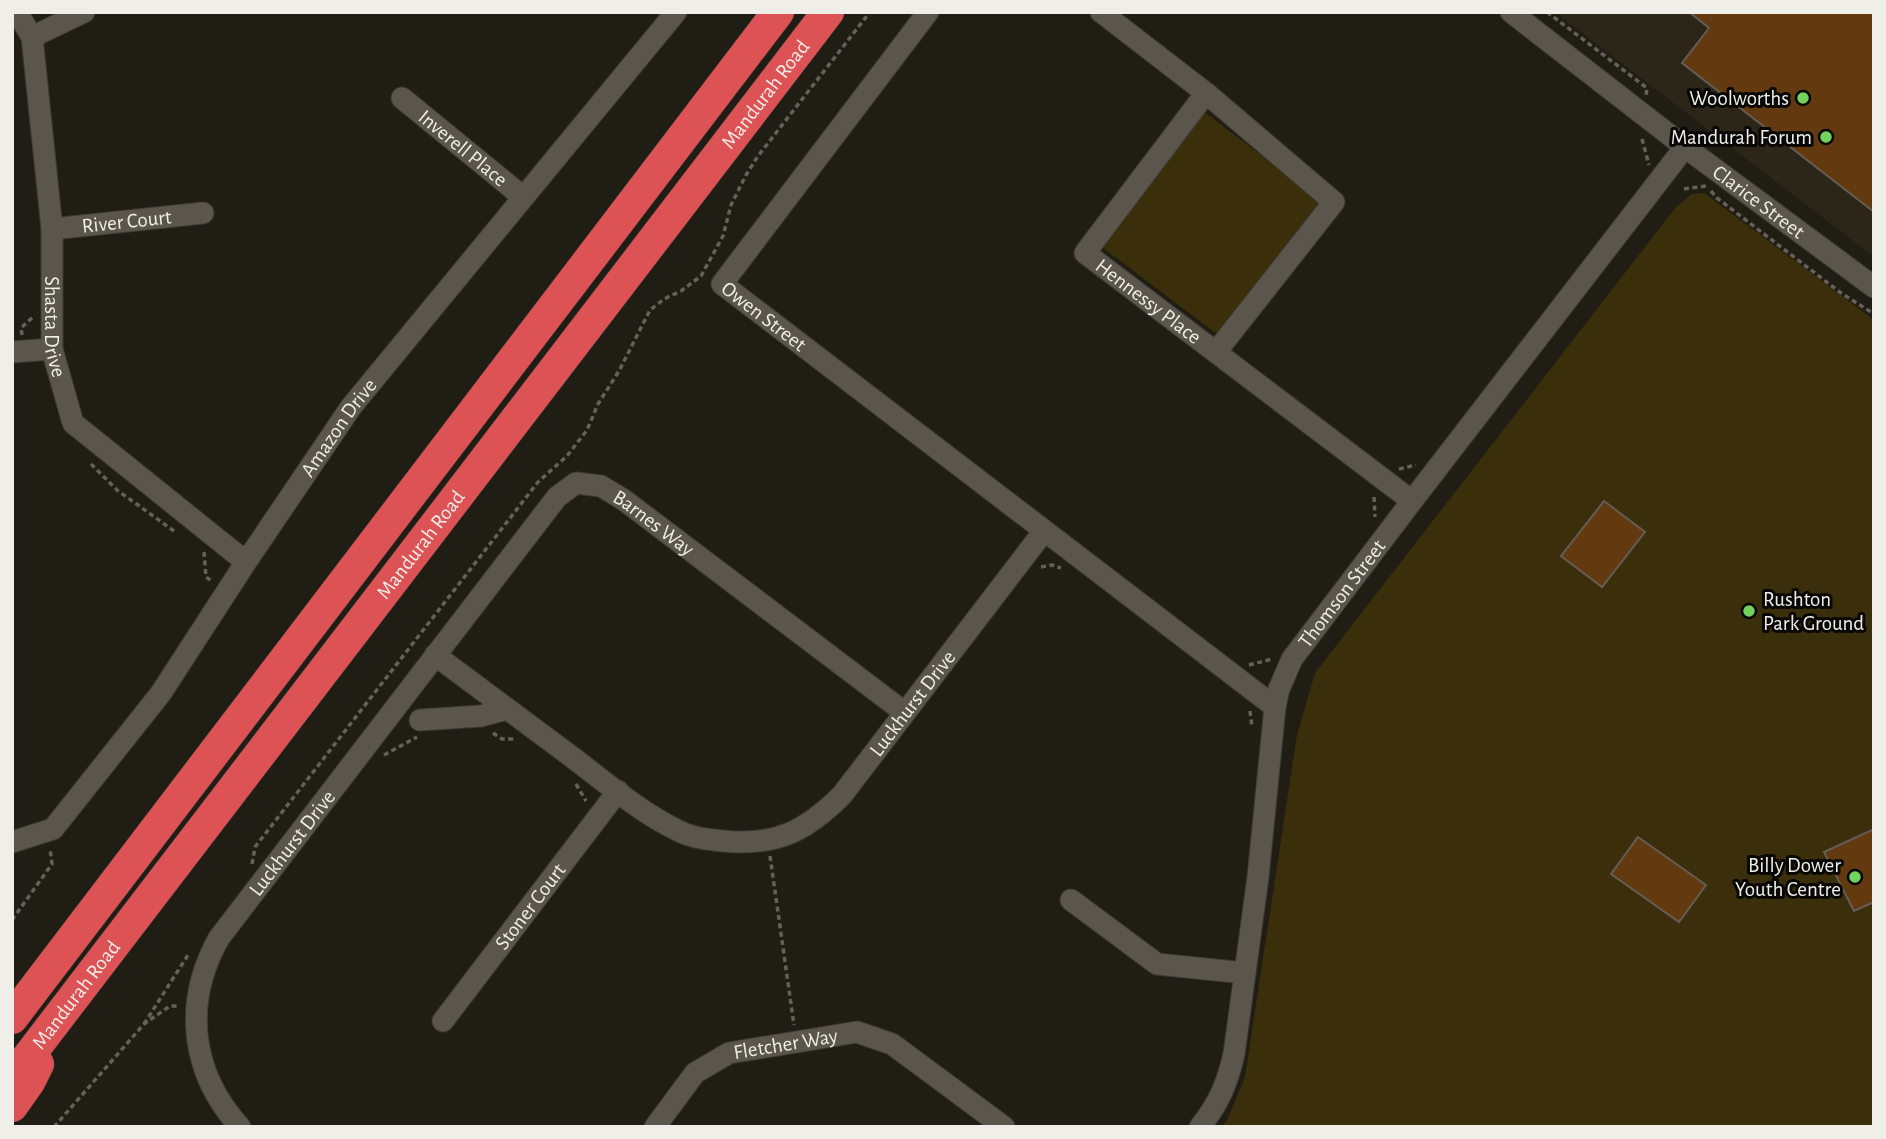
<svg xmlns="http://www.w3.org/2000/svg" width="1886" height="1139" font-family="'Alegreya Sans',sans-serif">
<rect width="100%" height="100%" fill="#201d14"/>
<path fill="#2b2617" d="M1555,12H1874V257Z"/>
<path fill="#3b2f0b" d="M1204,112L1323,202L1221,337L1102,247Z
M1704,193L1874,320V1127H1222L1227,1120L1245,1077L1297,735L1315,673L1676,207L1692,194Z"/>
<path fill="#633a10" stroke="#655c55" stroke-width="2" d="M1689,12H1874V212L1682,63L1709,28Z
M1604,501L1645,532L1602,587L1561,556Z
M1874,829V902L1854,911L1824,852Z
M1638,837L1706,885L1679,922L1611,874Z"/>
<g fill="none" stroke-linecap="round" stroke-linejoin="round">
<defs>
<g id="minor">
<path id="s1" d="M17,12L32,37L52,229V349L73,423L246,562"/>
<path id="s2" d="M928,12L722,284L1275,707"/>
<path id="s3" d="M1101,12L1206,93L1085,253L1412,501"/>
<path id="s4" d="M1511,12L1685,147L1874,287"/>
<path d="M32,37L84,12"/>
<path d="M1206,93L1334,202L1216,352"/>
<path id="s5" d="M402,98L523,197"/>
<path id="s6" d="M52,229L203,213"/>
<path d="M12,352L52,349"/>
<path id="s7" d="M435,655C481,689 526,723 572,757C605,782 640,812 677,830C691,838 707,839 723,841C776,846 805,832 842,795L1044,531"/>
<path d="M420,720L481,716L507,709"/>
<path id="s8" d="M12,842L53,829L161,693L246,562L351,407L676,12"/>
<path d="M1071,900L1157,964L1245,973"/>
<path id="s9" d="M443,1021L618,791"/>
<path id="s10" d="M240,1127C190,1072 183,1002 219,938L557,497L576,483L601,486L624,500L904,712"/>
<path id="s11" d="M655,1127L695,1073L729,1053L857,1032L892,1044L1004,1127"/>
<path id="s12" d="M1200,1127C1219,1103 1227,1084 1234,1054L1258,877L1275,707L1279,689L1292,659L1412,501L1685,147"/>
</g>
<g id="highway">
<path d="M12,1018L778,12"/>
<path id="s13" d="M12,1078L828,12"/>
<path d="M12,1106L29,1082L38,1064"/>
</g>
</defs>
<use href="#minor" stroke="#3d3a35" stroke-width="23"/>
<use href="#highway" stroke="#3d3a35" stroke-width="33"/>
<path stroke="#646159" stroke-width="3.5" stroke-dasharray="5 3.5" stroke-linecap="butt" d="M1547,12L1647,88L1646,96
M1642,139L1649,165
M1684,189L1706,186
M1711,191L1717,198L1841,293L1874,314
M22,335L21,328L33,317
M91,464L117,490L174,531
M1399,469L1416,465
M1374,497L1375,517
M204,552L206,577L213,582
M1041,567L1052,565L1061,568
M1249,665L1272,659
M1250,711L1252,727
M493,733L502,739H515
M384,755L417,737
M576,784L586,801
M770,856L794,1025
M252,864L255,847L538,482L567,456L587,430L598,404L619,371L650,310L664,299L681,291L701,276L723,236L731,205L746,175L758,156L870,12
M12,920L52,864L50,849
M144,1024L188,955
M54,1127L144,1024L170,1006H178"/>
<use href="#minor" stroke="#5a564c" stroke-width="21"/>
<use href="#highway" stroke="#dc5255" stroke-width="32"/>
</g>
<g fill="#73d25c" stroke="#080705" stroke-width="2.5">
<circle cx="1803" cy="98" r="7"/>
<circle cx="1826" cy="137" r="7"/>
<circle cx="1749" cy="611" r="7"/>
<circle cx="1855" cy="877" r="7"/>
</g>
<g text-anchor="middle" stroke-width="6" stroke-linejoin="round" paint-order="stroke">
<g font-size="21" fill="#f0eee8" stroke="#080705">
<text dy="7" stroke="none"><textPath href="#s13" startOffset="1239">Mandurah Road</textPath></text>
<text dy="7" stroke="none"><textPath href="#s5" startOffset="79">Inverell Place</textPath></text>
<text dy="7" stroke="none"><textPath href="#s4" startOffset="312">Clarice Street</textPath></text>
<text dy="7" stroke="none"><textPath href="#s6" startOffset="75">River Court</textPath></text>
<text dy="7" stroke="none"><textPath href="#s3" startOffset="413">Hennessy Place</textPath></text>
<text dy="7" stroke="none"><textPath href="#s2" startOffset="394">Owen Street</textPath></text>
<text dy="7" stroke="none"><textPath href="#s1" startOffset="320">Shasta Drive</textPath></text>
<text dy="7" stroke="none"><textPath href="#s8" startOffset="536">Amazon Drive</textPath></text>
<text dy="7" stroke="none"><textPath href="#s10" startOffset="873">Barnes Way</textPath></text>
<text dy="7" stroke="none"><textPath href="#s13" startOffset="672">Mandurah Road</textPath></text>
<text dy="7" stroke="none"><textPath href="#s12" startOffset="564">Thomson Street</textPath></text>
<text dy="7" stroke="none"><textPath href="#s7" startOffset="595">Luckhurst Drive</textPath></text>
<text dy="7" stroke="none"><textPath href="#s10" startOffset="324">Luckhurst Drive</textPath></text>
<text dy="7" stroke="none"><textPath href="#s9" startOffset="144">Stoner Court</textPath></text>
<text dy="7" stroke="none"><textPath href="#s13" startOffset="105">Mandurah Road</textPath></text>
<text dy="7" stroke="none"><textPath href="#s11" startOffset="164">Fletcher Way</textPath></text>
</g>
<g font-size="21" fill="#f0eee8" stroke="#080705" text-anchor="end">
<text x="1789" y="105">Woolworths</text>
<text x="1812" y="144">Mandurah Forum</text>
<text x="1763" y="606" text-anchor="start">Rushton<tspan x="1763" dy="24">Park Ground</tspan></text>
<text x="1841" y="872">Billy Dower<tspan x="1841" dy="24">Youth Centre</tspan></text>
</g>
</g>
<rect width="1886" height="1139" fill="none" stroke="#f0eee8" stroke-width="28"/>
</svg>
